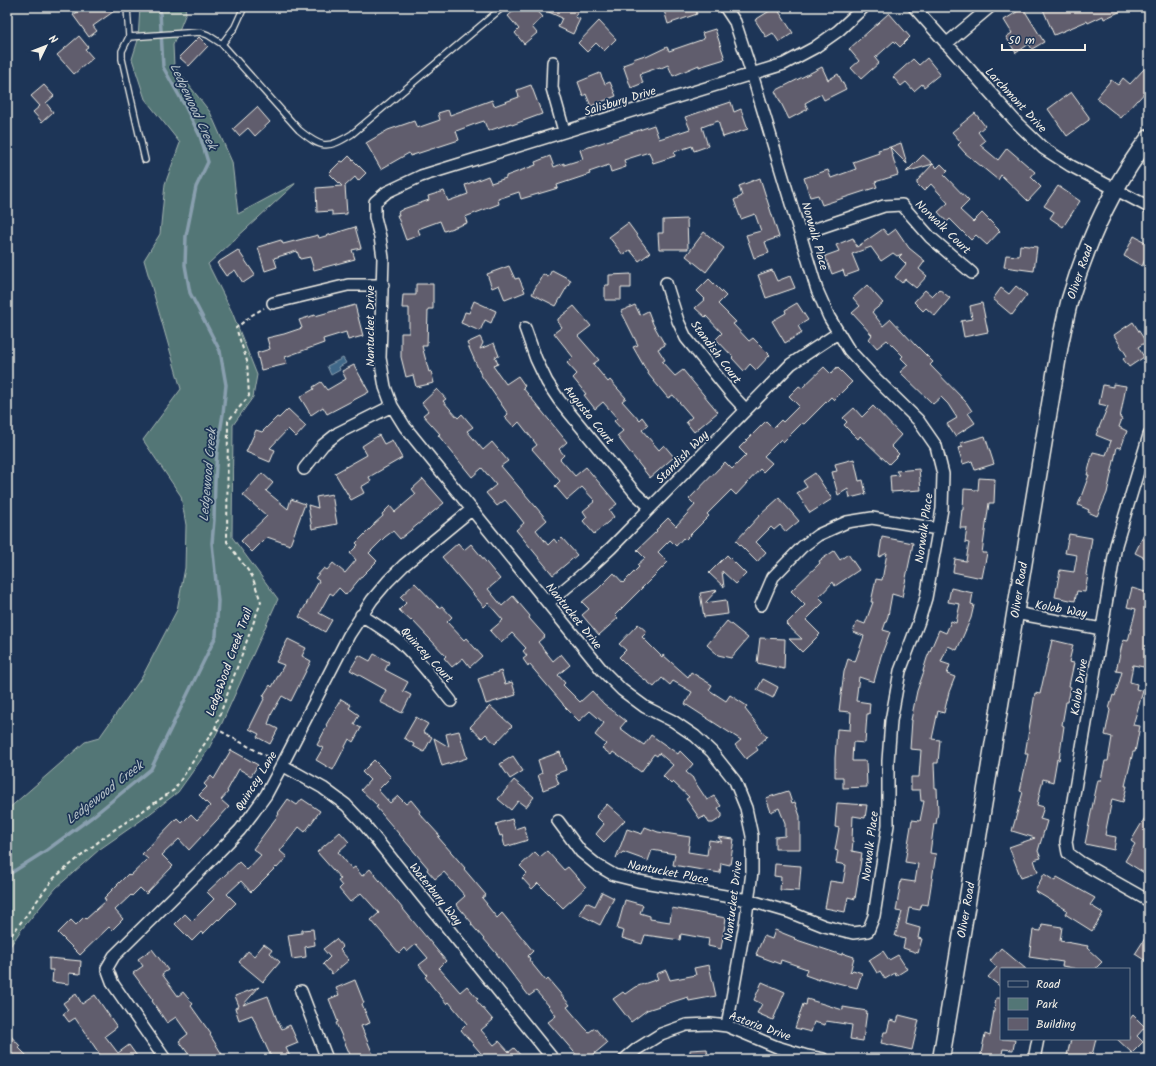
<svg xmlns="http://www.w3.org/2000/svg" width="1156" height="1066" font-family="Kalam,sans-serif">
<rect width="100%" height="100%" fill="#1d3557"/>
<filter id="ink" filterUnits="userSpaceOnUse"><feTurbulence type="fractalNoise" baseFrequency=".025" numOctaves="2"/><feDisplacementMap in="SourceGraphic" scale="8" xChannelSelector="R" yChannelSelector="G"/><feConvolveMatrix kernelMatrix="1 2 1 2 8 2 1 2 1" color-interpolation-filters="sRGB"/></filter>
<g filter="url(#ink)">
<path fill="#537676" stroke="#a4b4af" d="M140,7H185L186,13L173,45L174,66L210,112L232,162L238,214L296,183L208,264L232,312L257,375L253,397L233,425L232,537L278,599L222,723L208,750L178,792L143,819L100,849L56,888L21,930L7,951V810L85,742L99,738L142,677L177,610L185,568L186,525L181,496L143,440L181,389L144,260L160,234L165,184L180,143L145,99L132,59L138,40Z"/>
<path fill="#416889" stroke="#899faf" d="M343,358L346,363L339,367L340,370L331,375L327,366Z"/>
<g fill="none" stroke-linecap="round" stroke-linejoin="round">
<path stroke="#899faf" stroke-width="3.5" d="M7,881L11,873L47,850L92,817L151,769L216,636L218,601L212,543L214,520L215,481L217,451L223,414L226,385L220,351L190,293L185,265L186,236L196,187L208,162L200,136L185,106L163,67L160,12L161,7"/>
</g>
<path fill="#615d6d" stroke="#f4f1e8" d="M89,7H120L93,26L97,31L89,37L73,15L82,9L83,11Z
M518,7L521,11L526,7H534L543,17L532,27L537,33L524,44L515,33L519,29L508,16Z
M538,7H580L575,17L580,19L573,34L558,27L562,18Z
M663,7H695L697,14L668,24Z
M776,7L793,33L779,42L773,33L766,37L755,20Z
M1042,7H1130L1104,19L1103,16L1088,23L1087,21L1054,35Z
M1023,8L1044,42L1032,49L1029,44L1016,53L1006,37L1012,33L1004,20Z
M889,13L910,37L900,47L894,41L875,58L879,63L861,79L851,68L859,61L849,49Z
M599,21L616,39L604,51L596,43L587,52L578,43Z
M715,29L725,59L699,67V65L673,76L668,65L661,68L660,67L640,74L643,83L631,88L623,65L634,61L633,59L645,55L646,57L667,47L669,51L704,39L702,33Z
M79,36L88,47L85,49L93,58L74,74L57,55Z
M199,37L208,46L189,66L179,57Z
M927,58L940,74L924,87L922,84L914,91L906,82L901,86L893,77L913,59L919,65Z
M822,67L828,80L838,74L846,89L824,100L821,94L805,103L808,109L789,119L775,91Z
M1145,68L1149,72V88L1138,100H1137L1121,118L1096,98L1111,80L1118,85L1123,78L1130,84Z
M600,73L605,84L610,82L616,96L591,106L586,94L583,96L578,82Z
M44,85L54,96L46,103L53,112L42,122L33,112L40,106L31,96Z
M531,85L542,114L512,125L511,123L488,131L484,121L475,124L456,131L459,140L410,156L409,153L381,169L366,143L388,130L414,121L417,128L440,120L438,113L448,110L450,115L492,100L494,106L519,97L517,90Z
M1071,92L1089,117V120L1067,136L1048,109Z
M731,102L734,112L741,109L748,129L723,137L718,121L702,127L708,146L694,151L692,146L674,152L675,156L653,163L649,152L624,160L626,167L611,172L609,165L589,172L590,174L557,185L558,188L521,199L519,192L498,199L499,204L465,217L467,223L444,231L440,221L418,229L420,235L406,240L397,215H399L398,212L403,209L429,200L428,196L444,191L448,201L468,194L465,185L488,176L491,183L506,178V176L536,165L535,162L550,156L554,167L564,163V165L583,159L580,150L654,125L659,139L669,136L690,129L685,117Z
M257,107L270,122L255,136L248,128L239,136L233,129Z
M975,113L985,126L978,132L985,141L980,145L998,160L1007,148L1035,172L1031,177L1041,187L1028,201L1001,175L998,180L965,153L958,145L961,142L952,132Z
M901,143L907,164L890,147Z
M890,147L898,175L875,182L877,187L822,205L818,195L810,197L804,178L828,170L831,178L856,169L853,162L879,153L878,150Z
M923,155L933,164L906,172Z
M349,156L366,173L358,181L355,177L345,186L347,214L332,215V211L317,212L316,188L342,186L329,173L341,161L343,162Z
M933,164L937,168L941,164L948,171L944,175L969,201L960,210L973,222L982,213L1000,231L987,245L976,235L971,240L950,219L947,222L938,212L948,203L931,184L924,191L917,184V181Z
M760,178L779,237L765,242L769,253L754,258L746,235L761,231L755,214L741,219L734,200L742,196L739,186Z
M1058,186L1080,201L1063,227L1050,218L1054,212L1044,206Z
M687,219L688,249H659L658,233H663V220Z
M628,223L650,253L639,261L630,250L623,255L609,237Z
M355,227L361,248L352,250L355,259L314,270L310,257L300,259L297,251L274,258L277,267L265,271L258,247L281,240L283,244L318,235L319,238Z
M883,229L888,235L896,229L909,248L925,261L919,269L927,276L916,288L905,279L902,283L895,277L906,264L899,257L902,254L897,256L893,253L881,261L871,247L852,254L859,271L845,276L843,270L832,274L825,256L839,251L836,245L853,238L857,247Z
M704,232L724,248L706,272L686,256Z
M1134,236L1149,244V252L1142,266L1124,256Z
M1020,245L1037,247L1034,271L1004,267L1006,255L1019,256Z
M238,250L255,275L243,283L235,270L226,276L217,263Z
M509,266L515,279L519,278L525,292L505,300L499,285L492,288L487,274Z
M552,270L571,280L556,306L532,294L543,274L548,277Z
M772,270L777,281L790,276L795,288L766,298L758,275Z
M631,274V288H621V300H605V285H609V275Z
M709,279L726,296L718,304L736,322L733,324L749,341L753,338L770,355L756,370L750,364L744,371L732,358L733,357L716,339L722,333L706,316L705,317L695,308L705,299L697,291Z
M416,284H433V309H428L427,346H422L429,372L431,371L434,383L416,387L413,375L406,377L401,357V333H409V308H402L403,295H416Z
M867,285L883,303L872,312L883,326L891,319L915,345V344L933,362L930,365L966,402L972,411L968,413L975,423L955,436L947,424L957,418L948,404L941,397L933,404L900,372L908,365L901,358L903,356L887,340L877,348L869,339L872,335L852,313L860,306L853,298Z
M1016,286L1027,295L1012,315L993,299L1001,288L1009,294Z
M939,289L950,298L935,316L926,308L923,311L914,302L925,290L932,296Z
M474,301L496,311L491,323L485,320L480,331L461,323L465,312L469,313Z
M797,303L808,320L798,326L802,333L785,343L772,321L786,313L785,310Z
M982,303L988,332L964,337L961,321L972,319L970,306Z
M355,305L363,336L348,340L346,332L323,339L324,343L285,357L287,364L261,370L257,353L270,349L267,338L284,334L302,328L299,320L315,315V316Z
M635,305L640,315L648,311L653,324L665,345L658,349L665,360L662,362L675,376L683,370L718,412L694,432L686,422L692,417L673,395L668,398L649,375L633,347L638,345L621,311Z
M574,306L591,326L578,336L599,360L593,364L608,382L610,380L626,398L622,401L639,420L642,417L648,425L642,430L659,450L664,445L674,457L650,478L617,436L623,431L614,421L617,418L603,402L595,409L584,395L586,394L573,378L577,374L567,363L573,357L554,333L562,327L558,322V319Z
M1133,322L1146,342L1138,347L1144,357L1129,367L1123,359L1127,356L1114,335Z
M480,337L483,343L480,349L494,343L499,356L495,357L498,364L493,366L506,384L518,376L525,386L523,388L567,442L559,449L564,455L560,459L575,476L586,467L617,504L609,510L614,517L594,534L583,521L587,517L583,511L595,501L582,487L567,500L555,486L560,481L532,449L537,445L519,422L514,427L505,417L508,414L481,375L467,343Z
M354,365L369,392L327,414L323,407L311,415L300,397L314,389L313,387L321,382L327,390L346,379L342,371Z
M824,367L831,374L837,367L852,382L834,400L831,397L804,424L802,423L783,442L781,439L764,456L772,463L763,472L760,469L736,495L731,490L707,514L709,516L685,540L683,538L676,546L670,540L658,552L668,562L615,615L618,618L599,635L582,615L589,609L582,602L598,589L614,573L623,583L639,567L637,565L645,558L637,550L657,531L656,530L668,518L676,526L695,505L689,499L725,462L732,469L746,455L739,448L766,421L773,428L781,420L783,422L799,406L789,396L799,386L802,388Z
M1113,384L1126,386L1120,418L1122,419L1119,427L1127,431L1121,448L1117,447L1107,493L1097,516L1088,512L1089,510L1078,505L1089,475H1087L1093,452L1106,455L1111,441L1096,435L1108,406L1099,404L1103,385L1113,387Z
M437,389L446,399L443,401L458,418L462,414L473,427L467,431L483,450L492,442L508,461L501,466L547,520L536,530L548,545L554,539L557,543L562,538L577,555L553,575L516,530L524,523L517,514L505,500L497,506L486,493L496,485L482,468L472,477L438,435L440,434L423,415L428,411L422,403Z
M873,406L901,435L891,446L899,454L889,464L860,436L858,439L844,425L847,422L843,418L854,408L862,417Z
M288,409L306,426L296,437L288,429L270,448L275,450L270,462L246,452L256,430L262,432L277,417L279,418Z
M379,435L384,444L392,440L402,458L369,477L371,481L361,487L364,493L351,500L335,473L367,455L362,446Z
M985,436L994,464L975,470L972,461L963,464L958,448L963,447L960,443Z
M854,459L859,481L863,480L866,494L850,498L848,489L838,495L832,472L837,471L835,464Z
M919,469L921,490L891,492L890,476L899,475L896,471Z
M262,473L273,483L266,491L288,509L291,499L305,504L290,545L267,537L252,552L241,541L267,516L243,495Z
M815,473L832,499L810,513L797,493L807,487L803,481Z
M979,478L995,479L994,503H989L982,553H987L982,578L953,572L955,559L966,561L969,543L965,542L967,528H960L962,510H963L964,489L978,490Z
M423,479L444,503L400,539L393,531L385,537L369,553L377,561L362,576L346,595L339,588L333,595L330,593L319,613L332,620L325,632L299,617L319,581L315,578L324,568L327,570L333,563L345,573L356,560L350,553L358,545L356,543L374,525V524L383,516L382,514L390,506L395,512L416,494L412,489Z
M332,494L337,524L312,529L308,505L318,508L316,497Z
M779,498L799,521L786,532L780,525L774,530L771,527L756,542L766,552L757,562L736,541L760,515Z
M1149,524V560L1135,553Z
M1069,534L1092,538L1086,575H1088L1085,592L1077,591L1075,601L1055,597L1060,570L1074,572L1077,555L1065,553Z
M882,537L913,543L911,554L902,597L892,594L888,616L883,630L890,632L881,656L874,682L859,677L856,701L870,703L869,714H867L865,743L853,742L852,761H866L867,787L843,788V777H835V758L837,729L850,730L851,712L839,711L844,672L848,659L855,662L864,636L853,632L857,621L865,624L873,602H871L876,579L882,580L887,553L879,557Z
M458,543L464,550L471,544L500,579L488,589L502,606L513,596L530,616L529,618L545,636L538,642L553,661L561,654L570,665L558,675L565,683L563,685L580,702L592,691L604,704L626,721L620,728L635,739L644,745L651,735L678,754L680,751L693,764L686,772L693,778V779L707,800L714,796L721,806L718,808L722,814V817L713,823H709L705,816L700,819L686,799L689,797L673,782L671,784L663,776L673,765L659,753L657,756L654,754L641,772L613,752L611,755L602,748L606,744L595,735L604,723L590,711L579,721L563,705V704L530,665L528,666L523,659L527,656L523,651L526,648L512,633L501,643L490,631L503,620L488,603L484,607L442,557Z
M834,551L840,560L848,554L859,570L835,586L833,582L819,597L824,602L806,620L820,634L802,652L789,639H802L786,624L805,605L791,591L820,563L819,561Z
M727,555L746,574L736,584L722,571L724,587L709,573Z
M415,583L439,608L442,606L452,617L447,622L464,640L466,638L482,656L470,667L463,658L452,667L444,658L446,656L412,620L411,621L399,610L406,603L400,597Z
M951,588L973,593L971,604L974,605L971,618L957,650L948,646L941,662L950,665L947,674L955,677L949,692L944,713L938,711L932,739L940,740L938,763H934L935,788H937L938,812L936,824H934L930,853L936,854L928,905L922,904L920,910L909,908L906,924L920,928L918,938L922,939L918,953L903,948L905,939L895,936L902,912L896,911L901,880L915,882L918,864L905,862L912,820L920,821L924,801H921L920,790H911V777H919L921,750L910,749L912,720H911L917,691L924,671H923L927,658L939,630L946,633L951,621L956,623L960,604L948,602Z
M1132,588L1149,593L1147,600H1149V668L1133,665L1130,682L1137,684L1136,689L1143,691L1133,725L1140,726L1135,752H1133L1125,786H1127L1123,802L1112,799L1105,835L1116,837L1114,850L1085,844L1092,808L1098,780H1101L1105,761H1108L1112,737L1105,735L1110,710L1109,709L1113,695L1115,696L1122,672L1116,671L1123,640L1128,641L1136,609L1127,607Z
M717,590L705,603L726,600L728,614L704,617L700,593Z
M727,621L748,638L731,658L718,655L707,645Z
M638,624L647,632L642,637L662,657L663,655L688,677L691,672L712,685L709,690L726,701L730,695L747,706L745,709L767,737L756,747L758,750L746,759L735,745L741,740L685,704L692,692L673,681L670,685L662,678L654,687L630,668L619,657L626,650L619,644Z
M760,638L785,639L784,669L757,663Z
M288,639L306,648L302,656L311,661L291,701L282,696L272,713L268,724L278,729L270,744L257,737L259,734L249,729L265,697L263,696L270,685L272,687L284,665L276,662Z
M1052,640L1073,645L1069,662L1074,663L1069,686L1071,687L1068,702H1066L1062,725L1064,726L1059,760L1057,759L1053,782L1043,779L1037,805L1044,807L1040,819L1047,821L1038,851L1041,858L1034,860L1038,872L1021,878L1009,847L1035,838L1012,831L1023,792L1020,791L1028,754H1025L1035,693L1040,694Z
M374,654L389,662L385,670L408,682L403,691L411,695L402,713L380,702L386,690L350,670L359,655L370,661Z
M501,671L505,684L512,682L516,695L486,704L478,679Z
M763,679L778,687L773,698L757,690Z
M341,699L351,705L349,708L359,715L354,724L361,728L353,742L349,739L333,770L316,760L323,748L317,745L327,726L326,725Z
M490,706L512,726L495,744L486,734L482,738L470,727Z
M416,717L428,724L423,732L432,737L424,752L413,746L414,744L404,738Z
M459,731L467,758L442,766L434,738L449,747L446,734Z
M231,750L258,765L251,776L239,769L227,791L228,792L221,800L229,807L189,850L179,839L162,855L173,866L146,894L140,888L132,896L131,895L115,910L123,919L112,930L109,927L80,955L58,933L71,920L76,925L84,917L86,919L106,901L104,898L128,874L130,876L148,859L142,854L177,818L182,823L191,814L197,820L210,806L199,795L207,787L204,784L211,776L214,779Z
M560,752L566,770L555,774L559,784L543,790L538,775L542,773L538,760Z
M513,756L523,771L510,779L500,764Z
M374,760L391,777L378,790L390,803L398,796L406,804L411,800L420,811L419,813L440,836L438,837L465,868L464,869L486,895L482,898L487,904H486L497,918L502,913L533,951L528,956L530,959L529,960L546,981L548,979L570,1005L567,1007L584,1027L589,1032L595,1028L607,1043L588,1059H580L548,1022L556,1016L549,1006L536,991L529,996L496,953L471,924L472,923L456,904L465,896L444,872L435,879L427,870L428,868L376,807L378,806L361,790L370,780L362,772Z
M514,780L534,797L526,807L518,801L511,810L498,799Z
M788,791L792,803L795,802L800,816V849H775V837L785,836V823L779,808L771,812L766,798Z
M288,799L297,805L302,799L320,811L305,832L299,827L280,851L287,857L277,868L276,867L251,892L241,881L227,894L236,903L219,920L218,919L203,934L201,932L192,941L175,924L185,914L192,921L214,899L207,892L239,862L247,870L261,855L253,849L279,814L278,813Z
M837,803L867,805L865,818L853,816L852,841H853L852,851L862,853L855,899L848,897L845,912L825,908L830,881L843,883L846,865L836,863L838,851L835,850L839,828L835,827Z
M607,804L625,820L604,842L596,834L604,824L596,816Z
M1149,811V876L1125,861L1135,844L1131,841Z
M512,819L515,829L524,826L528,840L505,847L502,835L500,836L496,824Z
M645,827L658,832L690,837L688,852L707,855L709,840L722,842L718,837L734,839L730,865L721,863L720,873L673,865L675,854L652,850L648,861L623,852L616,858L627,829L642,834Z
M340,832L349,842L338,852L352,869L355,867L362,876L370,869L446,961L439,968L460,992L467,986L478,999L476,1000L493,1020L481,1030L494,1045L499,1041L509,1052L514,1048L524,1059H486L461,1030L467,1024L449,1002L447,1004L425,977L427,975L419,965L428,958L416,944L407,952L404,948L399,953L371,920L379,913L361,893L350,902L339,889L342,886L338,881L341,879L317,852Z
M547,851L564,870L568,867L586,887L563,908L538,883L532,889L522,878L527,873L520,866L535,852L540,857Z
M775,864L801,866L799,891L780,890L781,877L774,876Z
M1044,874L1055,881L1057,877L1095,898L1090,905L1103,913L1092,931L1065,914L1067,910L1035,891Z
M602,892L614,898L600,925L579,914L586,902L595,906Z
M625,900L643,905L640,913L650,916V919L670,922L672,908L726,918L721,949L708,946L709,939L681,934L680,940L645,935L642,944L622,938L624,931L617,929Z
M1042,924L1062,927L1060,941L1088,946L1087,948L1102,962L1095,969H1078L1062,966L1063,962L1029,957L1033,930L1041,931Z
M313,929L315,945L305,947L306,957L292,959L288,935L302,933V930Z
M775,930L795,938L794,939L842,955V953L854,957L850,973L853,970L862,973L857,988L819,978V980L805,975L807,969L781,960L780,964L756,955H758L756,954L764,936L772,939Z
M1149,932V963L1135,954Z
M336,939L343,947L340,950L349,960L332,974L323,964L330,957L323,949Z
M264,944L272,950L270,953L280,962L263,982L239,962L248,951L254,956Z
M1001,948L1026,969H1001V987L988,977L997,967L990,961Z
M152,949L168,970L162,974L178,996L183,992L193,1004L191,1006L211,1034L210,1035L225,1059H192L179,1041L188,1034L176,1017L167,1023L152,1001L153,1000L133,973L143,966L138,959Z
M883,951L889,960L898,955L907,969L896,976L895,973L885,979L880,971L877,973L869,960Z
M49,958L81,961L80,974L69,973V984L52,982L53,970H49Z
M709,965L716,996L689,1001L688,997L647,1010L631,1022L613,999L623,992L625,994L635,987L658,979L656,974L666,970L670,980L696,975L694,968Z
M355,980L364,1003L362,1004L370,1023L361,1026L375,1059H352L336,1023L338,1022L329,999L339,995L336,988Z
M762,982L785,992L773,1020L757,1013L762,1004L754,1000Z
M259,987L243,1005L268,996L277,1020L282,1029L290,1025L298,1043L286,1048L291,1059H272L252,1015L239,1020L235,1008L239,1006L235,996Z
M76,994L82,1004L95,995L117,1027L105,1036L118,1053L129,1045L139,1059H103L75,1018L69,1022L63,1014L68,1010L63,1003Z
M996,998H1001V1039L1015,1040L1013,1050L1003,1049L1001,1059H980L985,1034L990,1036Z
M807,999L843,1010V1007L867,1011L863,1041L850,1039L852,1025L826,1021L825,1025L814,1022L811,1032L795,1028L803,1004L806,1005Z
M899,1015L919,1020L912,1050L881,1043L884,1032H887L890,1020L897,1022Z
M1133,1015L1145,1027L1137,1036L1143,1042L1132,1053L1117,1039H1129V1020Z
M7,1032L20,1046L18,1047L30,1059H7Z
M1071,1039H1096L1091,1059H1066Z
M707,1049L708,1059H690V1050Z"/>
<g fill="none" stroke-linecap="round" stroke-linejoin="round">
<defs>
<path id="lane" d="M127,7L129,37L200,32L208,35L222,44L299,130C321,148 327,150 352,134L503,7
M129,37L122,51V59L145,160
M222,44L235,27L244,7"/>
<path id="street" d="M914,7L995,98L1017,123L1043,148L1071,166L1149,207
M946,44L990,7
M553,62L552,88L564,131
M801,234L884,206L902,205L930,237L972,273
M666,283L678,321L686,338L733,396L746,410
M273,303L348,285H383
M525,328L536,359L547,382L559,400L636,494L650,507
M1149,435L1116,545L1066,842L1068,853L1080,862L1149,901
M304,469L323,445L338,433L392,406
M548,603L585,572L611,548L791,364L838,333
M761,605L773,577L802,547L818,535L847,522L872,518L938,529
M1015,613L1102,629
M361,615C375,624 388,632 400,642C419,659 435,681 451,701
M282,765L323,788L346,805L363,823L553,1059
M558,821L581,852L597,865L614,875L638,881L748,900L789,912L824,926L853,933L868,931L874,916L888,825V761L891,721L900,671L919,621L926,598L942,509L943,474L936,446L918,420L873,376L849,350L829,317L817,290L752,74L735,22L725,7
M301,991L327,1059
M727,1026L746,918L752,872V836L746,808L735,781L712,752L695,736L673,721L645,707L622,690L602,670L405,427L392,406L385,387L380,358L383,258L380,237L375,217V202L387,192L421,176L784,64L814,48L838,31L864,7
M165,1059L113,984L107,968L114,956L201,870L240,830L253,813L266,795L282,765L349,635L372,600L388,581L404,565L471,510
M625,1059L637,1049L661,1034L686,1025L710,1024L727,1026L777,1047L807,1056L823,1059
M1034,1059L1038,1039"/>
<path id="secondary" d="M941,1059L1060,344C1063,329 1066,314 1070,299C1087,242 1113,185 1149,138"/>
</defs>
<use href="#lane" stroke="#f4f1e8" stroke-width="8"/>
<use href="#street" stroke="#f4f1e8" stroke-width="14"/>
<use href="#secondary" stroke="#f4f1e8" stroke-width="19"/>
<path stroke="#f4f1e8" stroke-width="2" stroke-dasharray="4 3" stroke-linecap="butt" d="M215,728L273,760
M7,941L54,878L108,834L174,790L215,728L261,602L252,576L227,542L228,421L249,396L247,361L236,328L252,315L264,308"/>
<use href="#lane" stroke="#1d3557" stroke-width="5.5"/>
<use href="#street" stroke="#1d3557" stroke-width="11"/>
<use href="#secondary" stroke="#1d3557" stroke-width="16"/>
</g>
</g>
<g text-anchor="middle" stroke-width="3.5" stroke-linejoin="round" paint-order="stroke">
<g font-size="12" fill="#f4f1e8" stroke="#1d3557">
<text transform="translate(1016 100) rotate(47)" y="4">Larchmont Drive</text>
<text transform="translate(620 101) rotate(-17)" y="4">Salisbury Drive</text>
<text transform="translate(943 227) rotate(44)" y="4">Norwalk Court</text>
<text transform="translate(815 236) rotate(74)" y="4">Norwalk Place</text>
<text transform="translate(1080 272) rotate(-71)" y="4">Oliver Road</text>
<text transform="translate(370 326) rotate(-90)" y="4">Nantucket Drive</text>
<text transform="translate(716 352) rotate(53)" y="4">Standish Court</text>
<text transform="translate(589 415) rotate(51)" y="4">Augusta Court</text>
<text transform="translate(682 457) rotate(-45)" y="4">Standish Way</text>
<text transform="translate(924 528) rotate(-82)" y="4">Norwalk Place</text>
<text transform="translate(1019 590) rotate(-81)" y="4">Oliver Road</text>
<text transform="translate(1061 609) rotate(10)" y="4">Kolob Way</text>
<text transform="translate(574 616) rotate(51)" y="4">Nantucket Drive</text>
<text transform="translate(427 655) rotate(47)" y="4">Quincey Court</text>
<text transform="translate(229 662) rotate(-70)" y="4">LedgeWood Creek Trail</text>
<text transform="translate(1079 687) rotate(-81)" y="4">Kolob Drive</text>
<text transform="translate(256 781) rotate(-58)" y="4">Quincey Lane</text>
<text transform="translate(870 846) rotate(-83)" y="4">Norwalk Place</text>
<text transform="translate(668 872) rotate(11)" y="4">Nantucket Place</text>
<text transform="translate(436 894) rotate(51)" y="4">Waterbury Way</text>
<text transform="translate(733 901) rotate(-83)" y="4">Nantucket Drive</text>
<text transform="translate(966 910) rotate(-80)" y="4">Oliver Road</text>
<text transform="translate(760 1026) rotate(20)" y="4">Astoria Drive</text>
</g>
<g font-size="13" font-style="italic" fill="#b5c1c7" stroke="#1d3557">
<text transform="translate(194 106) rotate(65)" y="5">Ledgewood Creek</text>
<text transform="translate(207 475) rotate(-85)" y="5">Ledgewood Creek</text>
<text transform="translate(104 792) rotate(-38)" y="5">Ledgewood Creek</text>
</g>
</g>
<rect width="1156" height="1066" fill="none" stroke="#1d3557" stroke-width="24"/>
<rect x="12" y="12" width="1132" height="1042" fill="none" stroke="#f4f1e8" stroke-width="1.5" filter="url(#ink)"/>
<rect x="1000" y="968" width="130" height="72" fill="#1d3557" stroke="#738091"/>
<rect x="1008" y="981" width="20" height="6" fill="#1d3557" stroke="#738091"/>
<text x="1036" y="988" font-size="12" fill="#f4f1e8">Road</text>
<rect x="1008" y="998" width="20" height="12" fill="#537676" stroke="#738091"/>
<text x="1036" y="1008" font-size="12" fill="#f4f1e8">Park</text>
<rect x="1008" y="1018" width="20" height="12" fill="#615d6d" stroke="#738091"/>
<text x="1036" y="1028" font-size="12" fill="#f4f1e8">Building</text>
<g transform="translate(46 46) rotate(47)" stroke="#1d3557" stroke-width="3" paint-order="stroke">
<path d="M0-3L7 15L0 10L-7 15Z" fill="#f4f1e8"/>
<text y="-6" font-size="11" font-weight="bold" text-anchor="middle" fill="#f4f1e8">N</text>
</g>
<path d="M1002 44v6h83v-6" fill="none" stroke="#f4f1e8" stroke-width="2"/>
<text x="1008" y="44" font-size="12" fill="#f4f1e8" stroke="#1d3557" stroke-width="3" paint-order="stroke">50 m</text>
</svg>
